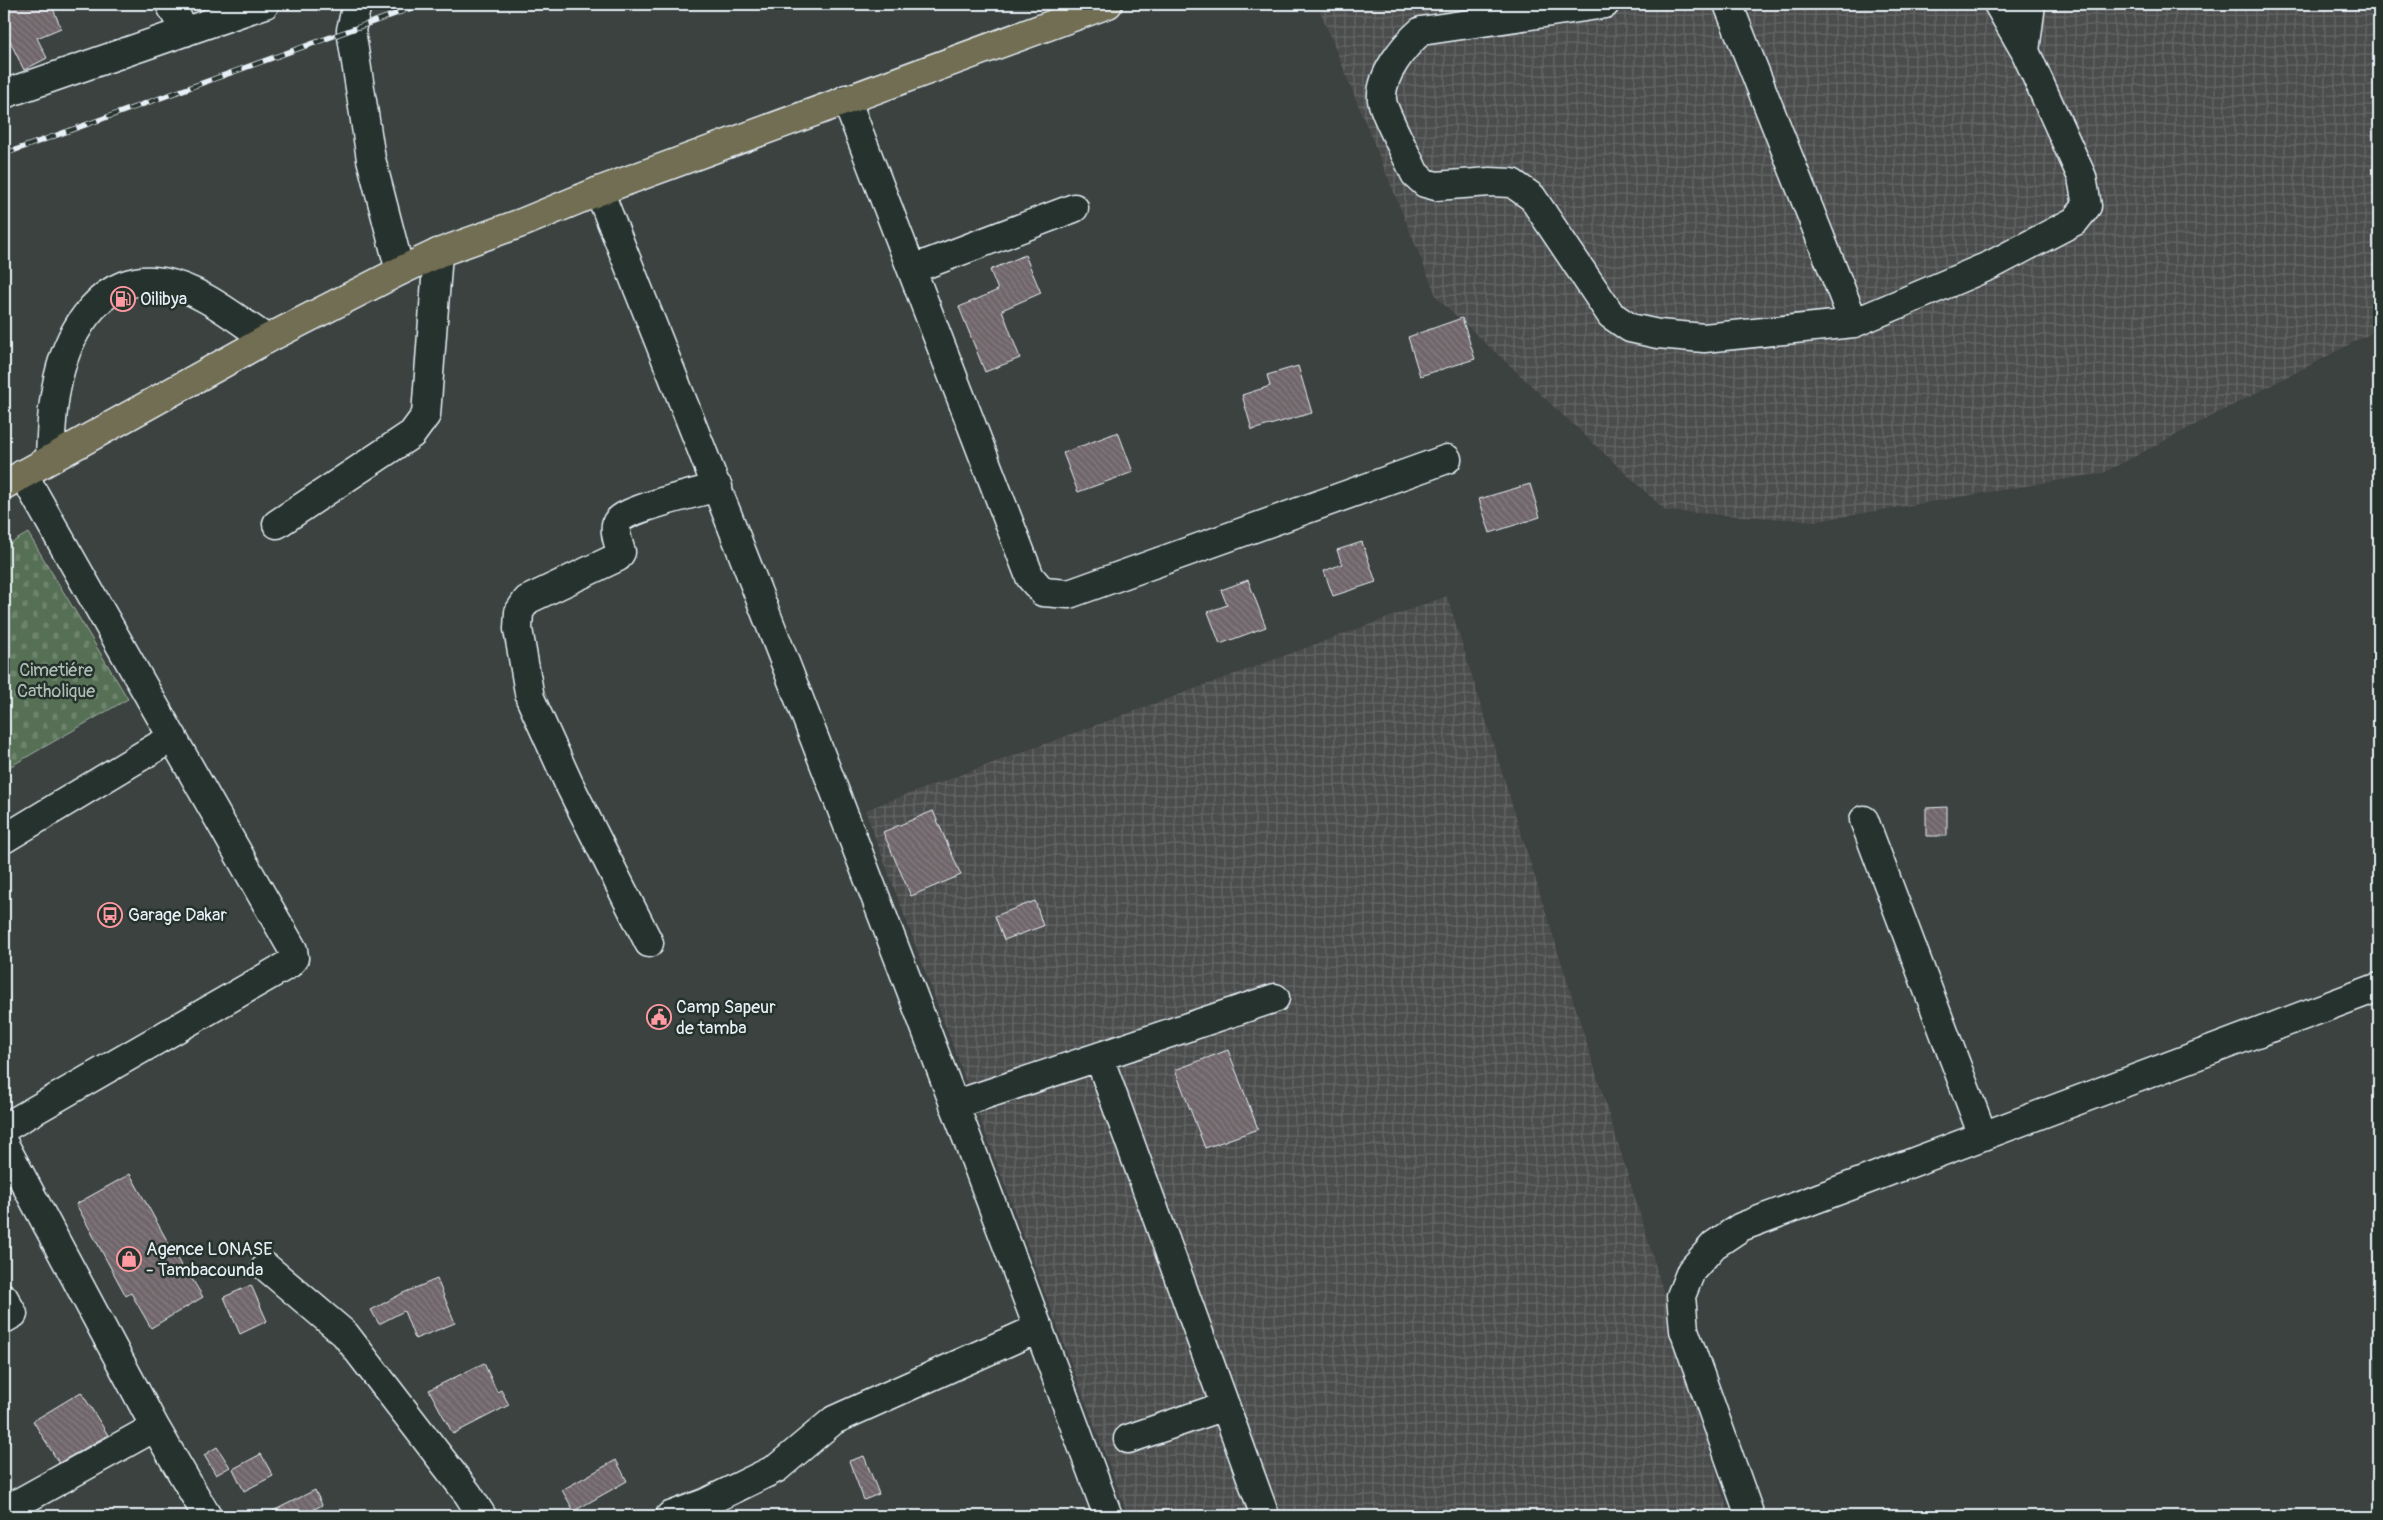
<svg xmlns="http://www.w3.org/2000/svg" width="2383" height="1520" font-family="Pangolin,sans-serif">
<defs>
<pattern id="industrial-grid" width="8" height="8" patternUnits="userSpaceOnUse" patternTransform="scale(1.25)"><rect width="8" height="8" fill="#4c4d4d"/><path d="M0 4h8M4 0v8" fill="none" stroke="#666767"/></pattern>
<pattern id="cemetery-stones" width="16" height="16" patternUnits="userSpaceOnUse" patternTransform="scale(1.25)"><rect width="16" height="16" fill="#566f54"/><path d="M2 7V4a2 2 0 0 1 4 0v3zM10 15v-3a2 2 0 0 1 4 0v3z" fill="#6e846d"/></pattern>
<pattern id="building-back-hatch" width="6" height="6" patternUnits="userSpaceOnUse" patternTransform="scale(1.25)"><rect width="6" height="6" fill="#70666b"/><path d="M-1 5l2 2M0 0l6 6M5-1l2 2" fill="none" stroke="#847c81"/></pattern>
</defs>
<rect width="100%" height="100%" fill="#3c4240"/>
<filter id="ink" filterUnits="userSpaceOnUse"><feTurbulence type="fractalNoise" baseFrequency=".02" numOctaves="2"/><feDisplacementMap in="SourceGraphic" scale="10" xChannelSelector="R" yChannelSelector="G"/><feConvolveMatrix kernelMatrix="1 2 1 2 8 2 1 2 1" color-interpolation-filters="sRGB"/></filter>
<g filter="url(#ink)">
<path fill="url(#industrial-grid)" d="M1317,4H2379V329L2103,473L1817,521L1666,511L1437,298Z
M1447,596L1645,1230L1729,1516H1128L865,810Z"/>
<path fill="url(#cemetery-stones)" stroke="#9fb0a6" d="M28,533L128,699L4,770V547Z"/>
<path fill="url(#building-back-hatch)" stroke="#e8f1f8" d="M4,4H51L61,28L37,38L47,58L24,70L4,29Z
M1025,255L1041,293L1002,310L1020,358L985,372L959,307L998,290L990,270Z
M1462,318L1475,359L1420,376L1408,337Z
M1298,366L1312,413L1252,430L1242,395L1270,386L1267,375Z
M1118,432L1133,472L1078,492L1063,453Z
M1530,484L1540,517L1490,533L1479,499Z
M1362,542L1376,582L1333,596L1324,571L1342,564L1337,550Z
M1248,580L1266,627L1220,644L1208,612L1227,605L1221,590Z
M1947,807V836H1926V808Z
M933,811L961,875L911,896L883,832Z
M1035,901L1043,926L1004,940L995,916Z
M1228,1050L1258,1129L1205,1148L1175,1070Z
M130,1174L184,1271L186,1269L203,1297L151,1328L131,1293L126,1296L76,1204Z
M437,1279L455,1323L415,1339L404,1311L379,1324L371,1310L403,1293Z
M251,1285L267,1321L240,1334L224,1297Z
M484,1363L497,1392L501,1390L509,1405L453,1434L429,1390Z
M81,1392L108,1435L59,1463L33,1421Z
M217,1447L230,1467L216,1475L204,1455Z
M261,1454L273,1476L244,1491L233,1469Z
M864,1456L879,1494L864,1500L849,1461Z
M616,1460L627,1481L574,1511L562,1490Z
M315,1490L322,1505L313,1510L316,1516H263Z"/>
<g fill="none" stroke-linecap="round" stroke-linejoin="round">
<defs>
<path id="minor" d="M170,4L185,32
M357,4L351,30L371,159L400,271
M1605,4L1421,31C1404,46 1380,75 1382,100C1383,111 1409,160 1415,174L1425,183L1436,186L1490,182L1512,183L1532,197L1611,315L1630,328L1658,334L1704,338L1854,323L1991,265L2075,221L2087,206L2082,177L2025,51L1998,4
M1728,4L1854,323
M2025,51L2031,4
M4,94L265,4
M846,99L1030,577L1043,592L1069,594L1447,459
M599,191C775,630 944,1072 1108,1516
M913,269L1074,208
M50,459C51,432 52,406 58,379C69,329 104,271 163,282C201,289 235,318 267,339
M277,524L412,434L426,415L438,253
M1864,820L1983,1136
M4,839L173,737
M649,943L569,784L530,698L518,629L519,612L527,600L618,557L621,552C619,545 613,529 617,522C625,509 700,492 718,487
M1099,1057L1265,1516
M954,1105L1275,998
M4,1128L289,964L294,958L293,950L23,474
M4,1144L155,1427L207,1516
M266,1267L345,1334L468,1494L482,1516
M4,1298L13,1314L4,1319
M1128,1439L1225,1406
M4,1511L155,1427
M670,1516L705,1503L777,1468L834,1420L1039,1328
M1750,1516L1684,1330L1681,1296L1691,1271L1714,1245L1741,1227L2379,987"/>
<path id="highway" d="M4,485L267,339L400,271L438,253L524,222L599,191L1108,4"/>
</defs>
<use href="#minor" stroke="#e8f1f8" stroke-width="31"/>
<use href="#highway" stroke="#e8f1f8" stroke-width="31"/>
<use href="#minor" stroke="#26332d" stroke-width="28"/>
<use href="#highway" stroke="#726e52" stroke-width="28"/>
<defs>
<path id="rail" d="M4,154L423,4"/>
</defs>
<use href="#rail" stroke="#e8f1f8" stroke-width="5.5"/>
<use href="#rail" stroke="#26332d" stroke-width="4" stroke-dasharray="11" stroke-linecap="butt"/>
</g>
</g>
<defs>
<symbol id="fuel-ring" viewBox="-11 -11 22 22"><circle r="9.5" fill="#26332d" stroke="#ff9aa2" stroke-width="1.5"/><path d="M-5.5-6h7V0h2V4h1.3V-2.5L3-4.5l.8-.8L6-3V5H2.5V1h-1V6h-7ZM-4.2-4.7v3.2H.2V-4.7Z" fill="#ff9aa2"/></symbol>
<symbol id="bus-ring" viewBox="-11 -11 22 22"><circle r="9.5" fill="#26332d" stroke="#ff9aa2" stroke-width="1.5"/><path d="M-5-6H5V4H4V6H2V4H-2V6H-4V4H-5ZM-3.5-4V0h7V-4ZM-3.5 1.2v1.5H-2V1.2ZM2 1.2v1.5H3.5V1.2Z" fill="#ff9aa2"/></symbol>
<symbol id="civic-ring" viewBox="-11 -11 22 22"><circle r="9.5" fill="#26332d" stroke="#ff9aa2" stroke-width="1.5"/><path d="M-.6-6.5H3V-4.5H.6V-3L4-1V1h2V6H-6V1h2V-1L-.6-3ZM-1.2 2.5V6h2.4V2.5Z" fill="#ff9aa2"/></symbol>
<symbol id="shop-ring" viewBox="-11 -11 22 22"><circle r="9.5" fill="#26332d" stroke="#ff9aa2" stroke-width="1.5"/><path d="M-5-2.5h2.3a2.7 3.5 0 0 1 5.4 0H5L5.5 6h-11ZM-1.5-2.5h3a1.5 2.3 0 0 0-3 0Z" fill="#ff9aa2"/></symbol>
</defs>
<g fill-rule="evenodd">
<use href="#fuel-ring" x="109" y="285" width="28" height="28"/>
<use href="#bus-ring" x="96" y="901" width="28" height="28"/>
<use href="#civic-ring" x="645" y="1003" width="28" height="28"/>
<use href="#shop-ring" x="115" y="1245" width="28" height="28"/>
</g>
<g text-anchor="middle" stroke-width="5" stroke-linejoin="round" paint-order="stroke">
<g font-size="18" fill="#e8f1f8" stroke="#26332d" text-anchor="start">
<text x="140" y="305">Oilibya</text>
<text x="128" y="921">Garage Dakar</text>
<text x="676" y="1013">Camp Sapeur<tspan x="676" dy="21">de tamba</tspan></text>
<text x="146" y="1255">Agence LONASE<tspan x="146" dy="21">- Tambacounda</tspan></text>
</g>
<g font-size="18" fill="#aebdb6" stroke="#26332d">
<text x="56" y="676">Cimetiére<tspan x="56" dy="21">Catholique</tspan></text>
</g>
</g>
<rect width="2383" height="1520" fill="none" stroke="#26332d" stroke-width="20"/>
<rect x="10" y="10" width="2363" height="1500" fill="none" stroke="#e8f1f8" stroke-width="2" filter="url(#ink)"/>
</svg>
